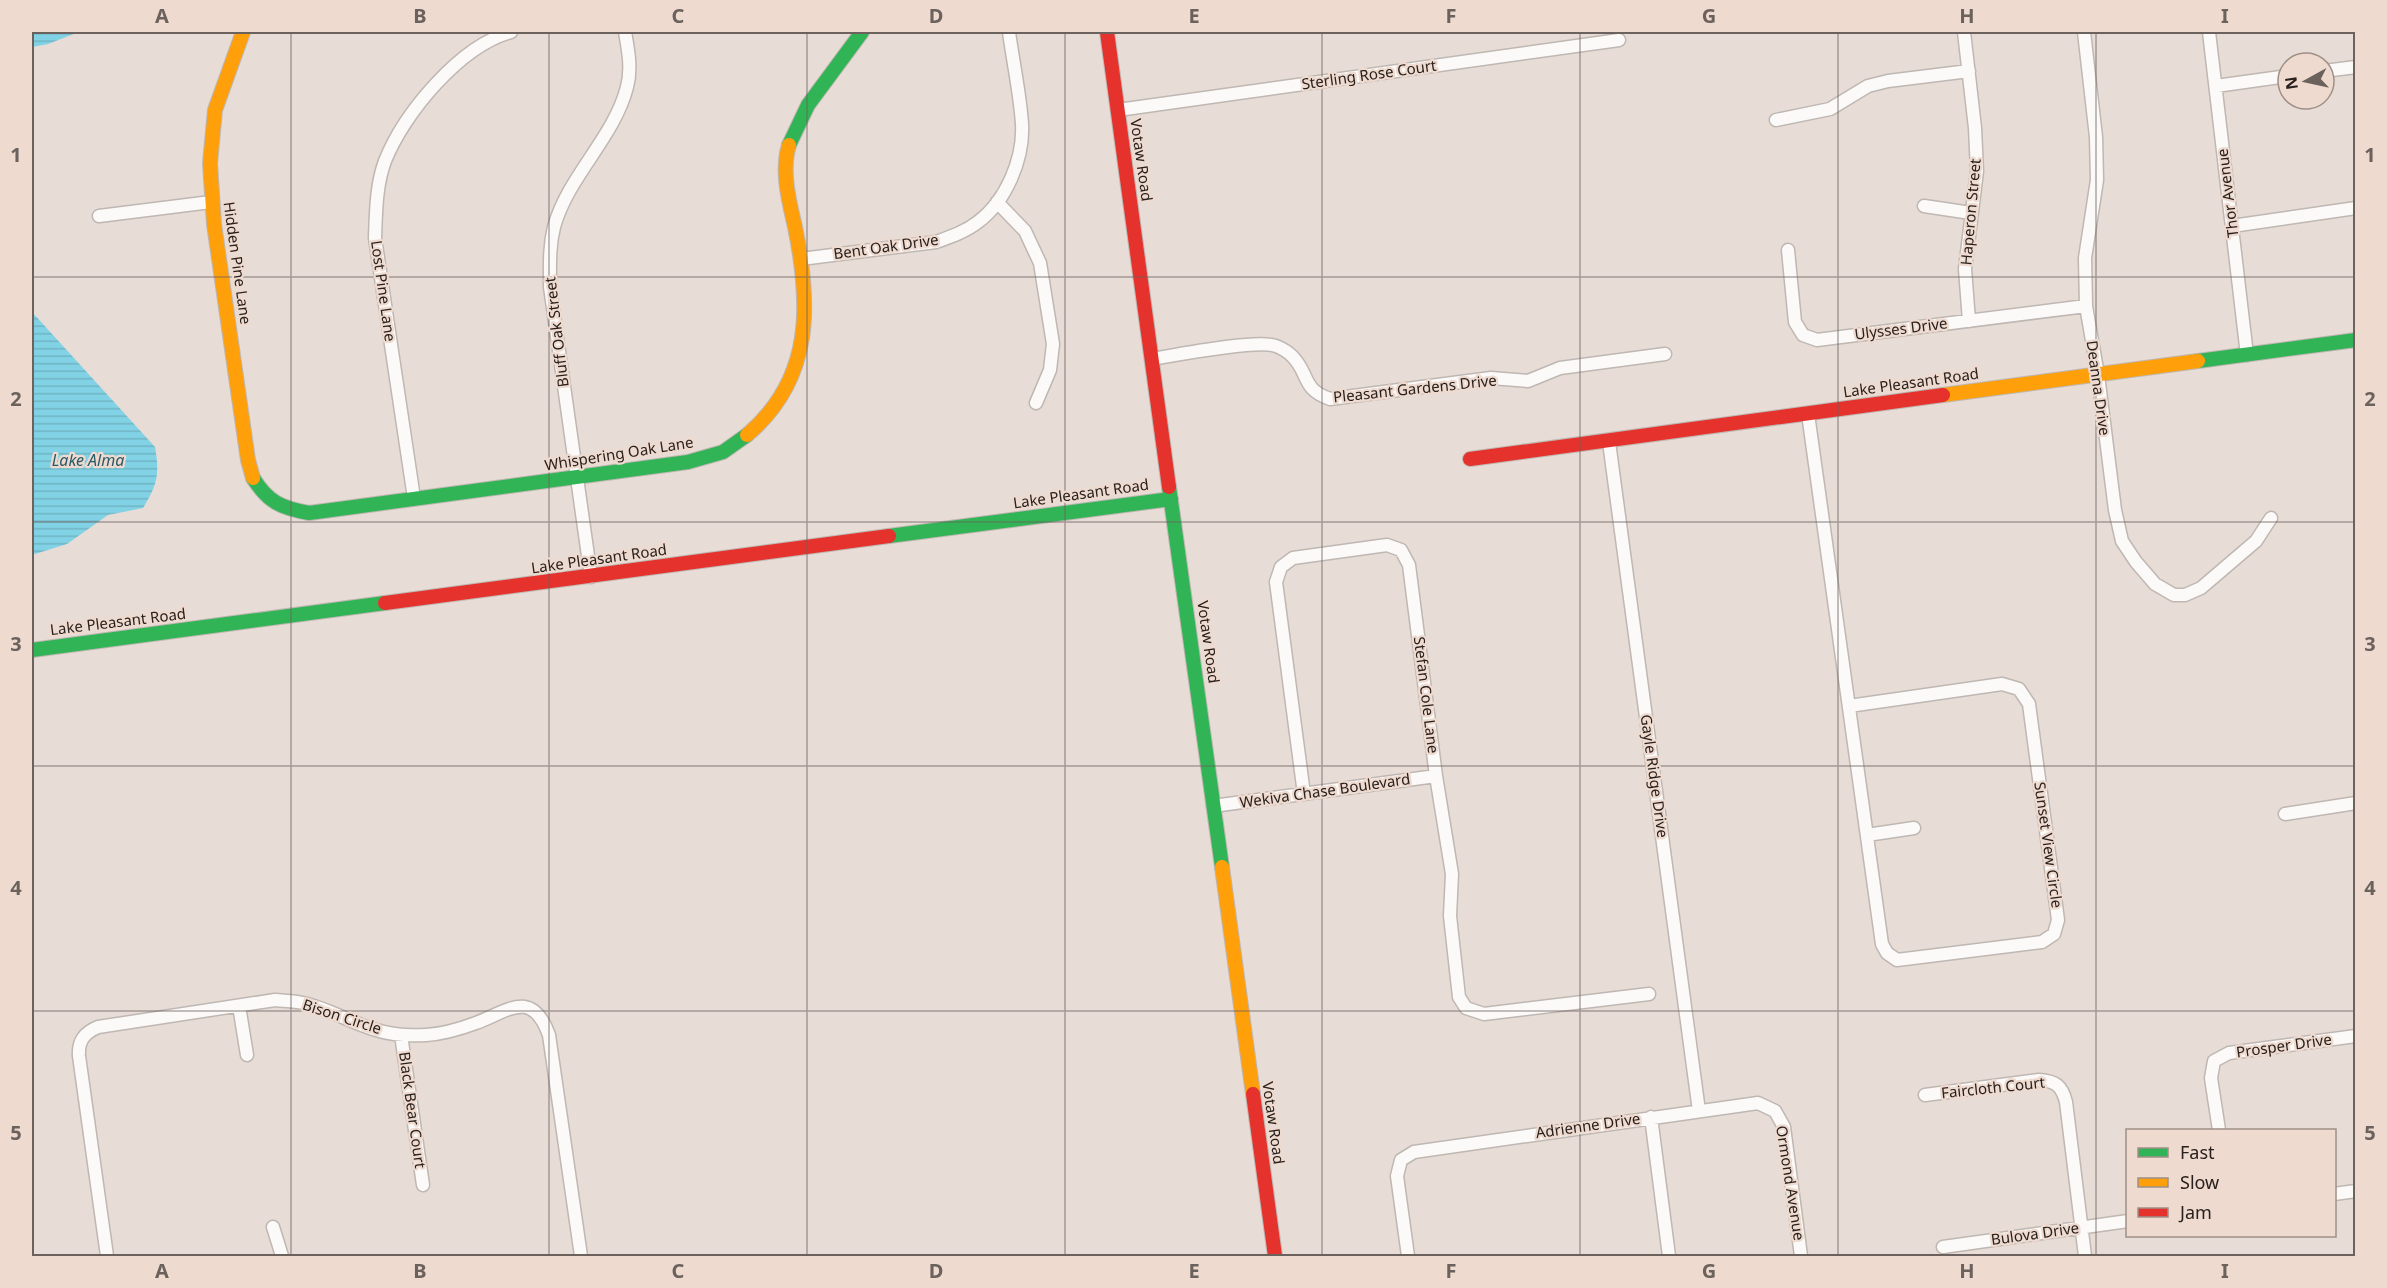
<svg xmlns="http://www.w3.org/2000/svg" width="2387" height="1288" font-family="'Noto Sans',sans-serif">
<defs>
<pattern id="water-rules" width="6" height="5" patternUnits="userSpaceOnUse" patternTransform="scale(1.5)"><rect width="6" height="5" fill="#81d2e5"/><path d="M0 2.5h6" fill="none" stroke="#6fb4c4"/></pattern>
</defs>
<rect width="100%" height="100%" fill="#e7dcd6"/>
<path fill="url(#water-rules)" d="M32,32H79L48,44L32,47Z
M32,312L155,447C160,475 157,485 143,508L108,515L67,544L35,554H32Z"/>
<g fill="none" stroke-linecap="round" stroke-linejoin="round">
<defs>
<path id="street" d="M1964,32L1975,128L1977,171L1965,269L1969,321
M2084,32L2096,137L2097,180L2085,258L2086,306L2098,375L2115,510L2122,541L2136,562L2155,584L2174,595H2185L2201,588L2256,541L2271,518
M2209,32L2247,355
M2324,71L2356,67
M2216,86L2288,76
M1118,110L1619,40
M1776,120L1830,109L1868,86L1888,81L1969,71
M997,202L1025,231L1040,263L1053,344L1050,370L1036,403
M1924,206L1971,213
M99,216L211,202
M2232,226L2356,208
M1788,250L1795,322L1803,335L1817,340L2086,306
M801,259L936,242C950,237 965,232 978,222C1006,201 1024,159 1022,124C1020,93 1013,62 1009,32
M1152,359C1176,355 1258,339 1276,346C1281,348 1288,352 1292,356C1310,374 1301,389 1330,399L1491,378L1528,381L1560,368L1665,354
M1808,414L1882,944L1887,953L1897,960L2042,942L2054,934L2058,920L2029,704L2019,689L2002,684L1849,706
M1609,442L1699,1111
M414,498L375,238C376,212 376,185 385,161C404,113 460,46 511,32
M591,577L550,287C550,266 549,247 554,227C568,176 614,138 627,87C632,69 628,49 625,32
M1304,794L1276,582L1281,567L1293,558L1387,545L1401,550L1409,565L1436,776L1452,874L1450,916L1459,997L1466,1008L1484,1014L1649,994
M1213,806L1436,776
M2285,814L2356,803
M1867,835L1914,828
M239,1006L247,1055
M401,1035L423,1185
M1925,1095L2039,1080C2056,1081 2062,1086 2066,1102L2085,1256
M1651,1117L1669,1256
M2219,1130L2211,1078L2214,1061L2229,1053L2356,1036
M2334,1194L2356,1191
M273,1227L282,1256
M1943,1247L2128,1221
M107,1256L79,1056C78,1041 84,1033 98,1027L275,1000C284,1001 294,1001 303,1003C328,1008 351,1023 376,1030C392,1035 410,1036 426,1035C443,1034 460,1029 476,1023C508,1011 532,988 549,1035L581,1256
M1408,1256L1397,1176L1401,1160L1414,1152L1758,1103L1775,1111L1784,1127L1801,1256"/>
<path id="fast" d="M789,145L808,105L862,32
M2198,361L2356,340
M253,478C268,502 281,508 309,513L688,462L723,452L747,435
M1169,487L1222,867
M889,536L1171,499
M32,650L385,603"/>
<path id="slow" d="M243,32L215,110L210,163L214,224L248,460L253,478
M1943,395L2198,361
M747,435C813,379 811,305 795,227C789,201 781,171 789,145
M1222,867L1253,1094"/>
<path id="jam" d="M1107,32L1169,487
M1470,459L1943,395
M385,603L889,536
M1253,1094L1275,1256"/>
</defs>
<use href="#street" stroke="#bfb7b2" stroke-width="15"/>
<use href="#fast" stroke="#bfb7b2" stroke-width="16"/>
<use href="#slow" stroke="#bfb7b2" stroke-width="16"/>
<use href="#jam" stroke="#bfb7b2" stroke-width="16"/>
<use href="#street" stroke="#fbfaf9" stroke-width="12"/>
<use href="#fast" stroke="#30b455" stroke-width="14"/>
<use href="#slow" stroke="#ff9f0a" stroke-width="14"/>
<use href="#jam" stroke="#e5322d" stroke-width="14"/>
</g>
<path fill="none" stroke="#6b625d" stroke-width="1.5" stroke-opacity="0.55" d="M291,32V1256M549,32V1256M807,32V1256M1065,32V1256M1322,32V1256M1580,32V1256M1838,32V1256M2096,32V1256M32,277H2356M32,522H2356M32,766H2356M32,1011H2356"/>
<g text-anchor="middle" stroke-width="4.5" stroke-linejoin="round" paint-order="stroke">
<g font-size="15" fill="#28201c" stroke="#eedacf">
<text transform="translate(1369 75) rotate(-8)" y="5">Sterling Rose Court</text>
<text transform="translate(1141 160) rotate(82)" y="5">Votaw Road</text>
<text transform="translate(2228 193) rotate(-97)" y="5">Thor Avenue</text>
<text transform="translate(1971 212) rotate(-85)" y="5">Haperon Street</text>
<text transform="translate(886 247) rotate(-8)" y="5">Bent Oak Drive</text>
<text transform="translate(237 263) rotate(82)" y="5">Hidden Pine Lane</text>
<text transform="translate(383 291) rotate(82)" y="5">Lost Pine Lane</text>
<text transform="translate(1901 329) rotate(-7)" y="5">Ulysses Drive</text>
<text transform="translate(557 332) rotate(-97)" y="5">Bluff Oak Street</text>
<text transform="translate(1911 383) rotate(-8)" y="5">Lake Pleasant Road</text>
<text transform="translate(2098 388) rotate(82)" y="5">Deanna Drive</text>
<text transform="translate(1415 389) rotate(-6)" y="5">Pleasant Gardens Drive</text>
<text transform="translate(619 454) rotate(-9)" y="5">Whispering Oak Lane</text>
<text transform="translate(1081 494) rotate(-8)" y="5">Lake Pleasant Road</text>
<text transform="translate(599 559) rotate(-8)" y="5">Lake Pleasant Road</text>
<text transform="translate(118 622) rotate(-7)" y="5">Lake Pleasant Road</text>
<text transform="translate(1208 642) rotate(82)" y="5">Votaw Road</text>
<text transform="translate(1426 695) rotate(83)" y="5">Stefan Cole Lane</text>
<text transform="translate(1654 776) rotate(82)" y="5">Gayle Ridge Drive</text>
<text transform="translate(1325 791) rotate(-8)" y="5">Wekiva Chase Boulevard</text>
<text transform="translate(2048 845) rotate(82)" y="5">Sunset View Circle</text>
<text transform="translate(342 1017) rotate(18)" y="5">Bison Circle</text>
<text transform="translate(2284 1046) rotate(-8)" y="5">Prosper Drive</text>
<text transform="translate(1993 1088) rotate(-6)" y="5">Faircloth Court</text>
<text transform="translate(412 1110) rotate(82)" y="5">Black Bear Court</text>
<text transform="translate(1273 1123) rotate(82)" y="5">Votaw Road</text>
<text transform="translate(1588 1126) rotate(-8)" y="5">Adrienne Drive</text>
<text transform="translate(1790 1183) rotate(81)" y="5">Ormond Avenue</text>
<text transform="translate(2035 1234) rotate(-8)" y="5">Bulova Drive</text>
</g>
<g font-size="16" font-style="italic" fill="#285a68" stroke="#eedacf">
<text x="88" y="466">Lake Alma</text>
</g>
</g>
<rect width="2387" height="1288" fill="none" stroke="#eedacf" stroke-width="66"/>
<rect x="2126" y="1129" width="210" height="108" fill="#eedacf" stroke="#9f9087" stroke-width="1.5"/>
<rect x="2138" y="1148" width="30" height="9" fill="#30b455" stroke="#9f9087" stroke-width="1.5"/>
<text x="2180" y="1159" font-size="18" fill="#28201c">Fast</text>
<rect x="2138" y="1178" width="30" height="9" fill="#ff9f0a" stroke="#9f9087" stroke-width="1.5"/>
<text x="2180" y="1189" font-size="18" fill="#28201c">Slow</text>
<rect x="2138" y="1208" width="30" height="9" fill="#e5322d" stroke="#9f9087" stroke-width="1.5"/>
<text x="2180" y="1219" font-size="18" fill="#28201c">Jam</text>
<g transform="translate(2306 81) rotate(262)"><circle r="28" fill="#eedacf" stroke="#9f9087" stroke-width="1.5"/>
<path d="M0-4.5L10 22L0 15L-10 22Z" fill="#6b625d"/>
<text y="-9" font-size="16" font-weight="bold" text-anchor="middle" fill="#28201c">N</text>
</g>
<rect x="33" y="33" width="2321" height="1222" fill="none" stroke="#6b625d" stroke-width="2"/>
<g font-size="20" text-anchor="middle" font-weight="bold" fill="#6b625d">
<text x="162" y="23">A</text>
<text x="420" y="23">B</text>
<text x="678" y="23">C</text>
<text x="936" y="23">D</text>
<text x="1194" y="23">E</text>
<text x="1451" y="23">F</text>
<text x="1709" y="23">G</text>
<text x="1967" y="23">H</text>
<text x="2225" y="23">I</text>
<text x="16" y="162">1</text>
<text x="2370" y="162">1</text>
<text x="16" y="406">2</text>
<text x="2370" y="406">2</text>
<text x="16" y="651">3</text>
<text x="2370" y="651">3</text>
<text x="16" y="895">4</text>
<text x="2370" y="895">4</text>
<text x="16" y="1140">5</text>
<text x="2370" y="1140">5</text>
<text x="162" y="1278">A</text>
<text x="420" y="1278">B</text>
<text x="678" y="1278">C</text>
<text x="936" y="1278">D</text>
<text x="1194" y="1278">E</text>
<text x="1451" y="1278">F</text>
<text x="1709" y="1278">G</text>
<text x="1967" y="1278">H</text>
<text x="2225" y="1278">I</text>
</g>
</svg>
